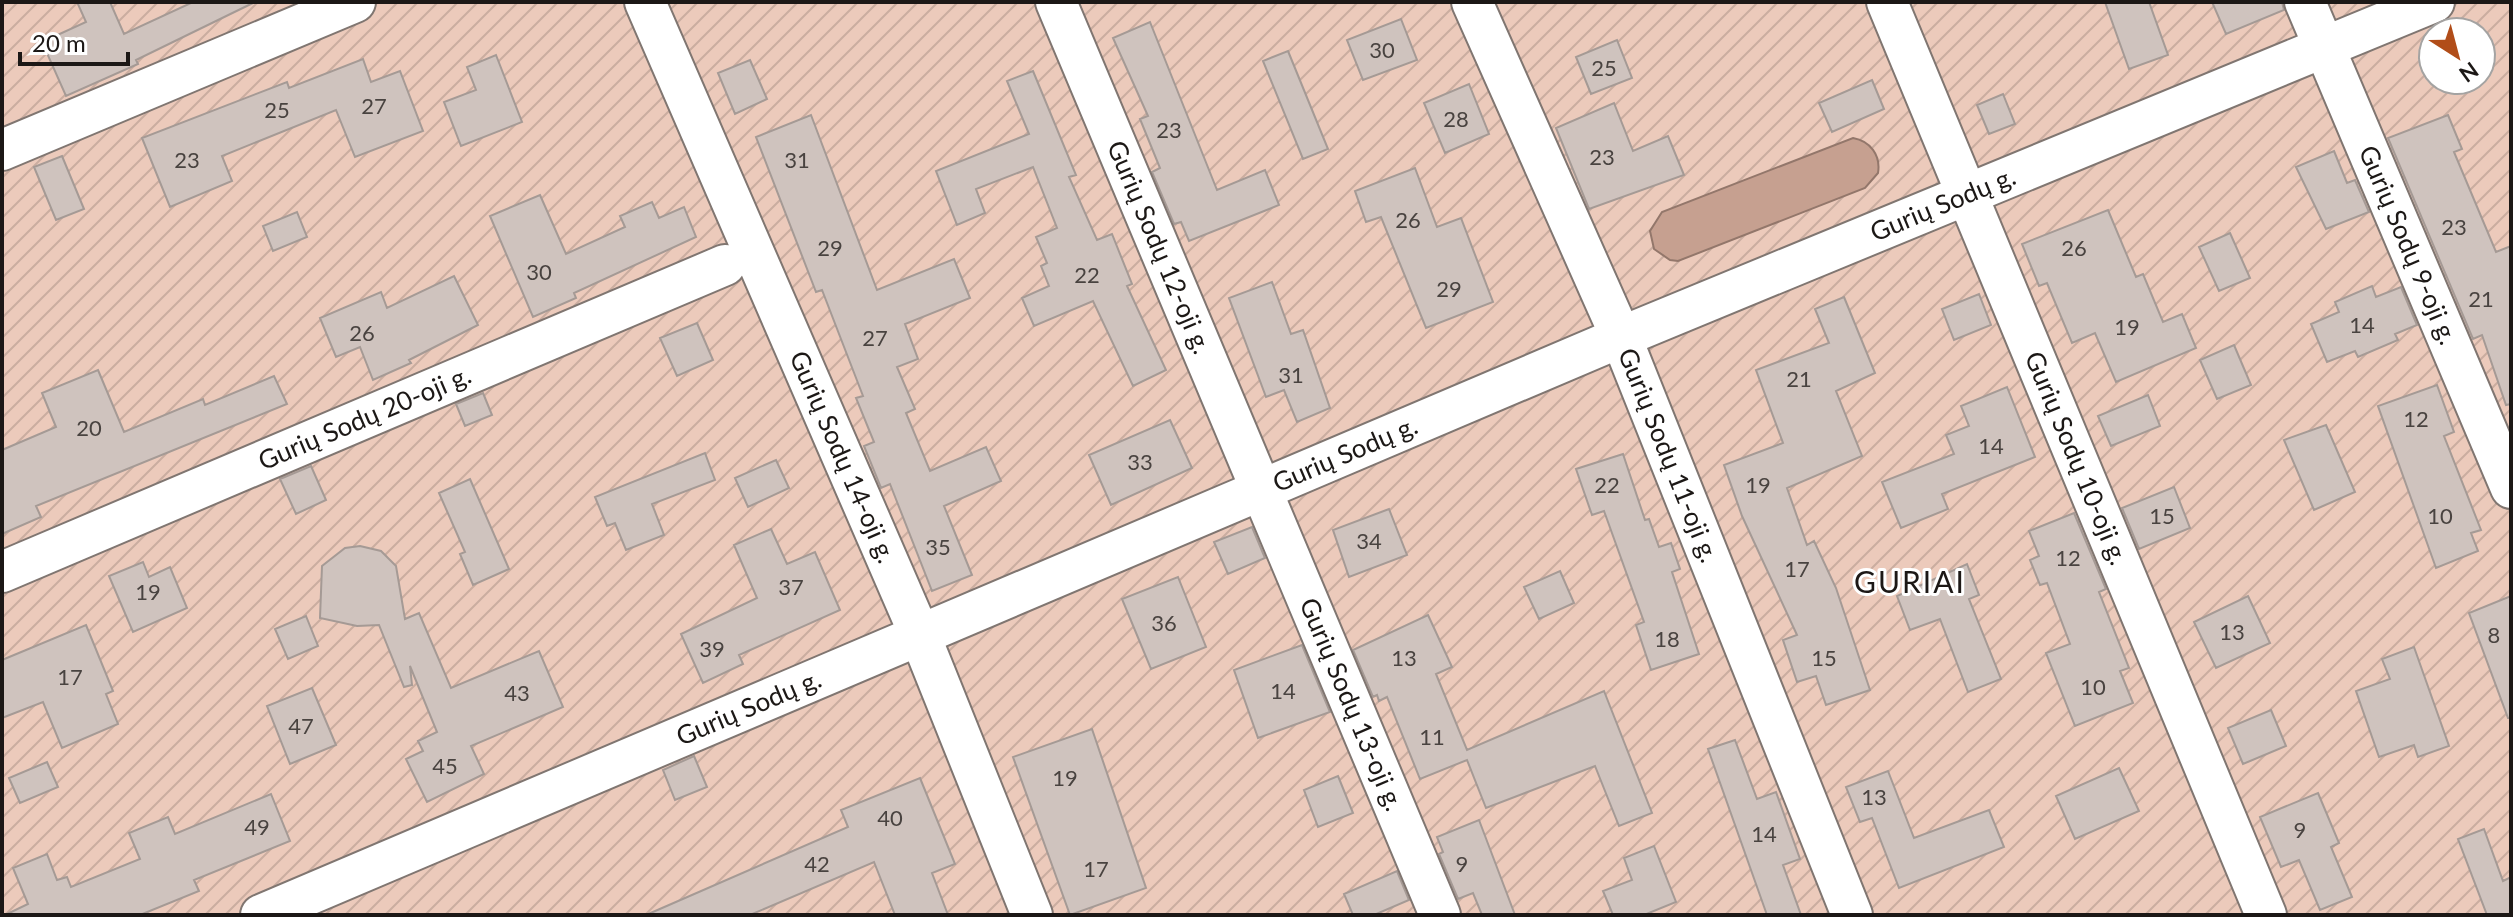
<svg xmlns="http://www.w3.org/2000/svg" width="2513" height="917" font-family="Lato,sans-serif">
<defs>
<pattern id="garden-furrows" width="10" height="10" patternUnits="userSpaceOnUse" patternTransform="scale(2)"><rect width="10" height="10" fill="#eccabb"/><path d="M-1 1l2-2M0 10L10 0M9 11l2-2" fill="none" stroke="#caada0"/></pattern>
</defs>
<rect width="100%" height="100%" fill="#f9ede8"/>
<path fill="url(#garden-furrows)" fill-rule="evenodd" d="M2,2H2511V915H2ZM2433,32H2481V80H2433Z"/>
<path fill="#c6a090" stroke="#93776b" stroke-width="2" d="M1853,138C1870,141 1881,155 1878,173L1865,188L1678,261L1670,260L1654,249L1650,231L1662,212Z"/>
<path fill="#cfc3be" stroke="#a59a95" stroke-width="2" d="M77,2H110L124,34L193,2H255L136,60L138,64L66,96L42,42L86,22Z
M2105,2H2149L2168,55L2129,69Z
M2212,2H2282L2284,10L2226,34Z
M1401,19L1417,60L1363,80L1347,40Z
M1150,22L1217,190L1265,170L1279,205L1189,241L1181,222L1174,224L1152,172L1160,168L1140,119L1148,116L1113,38Z
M1617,40L1632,78L1591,94L1576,57Z
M1288,51L1328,149L1303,159L1263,61Z
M496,55L522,122L461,146L444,102L476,90L467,67Z
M363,59L371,82L400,71L423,131L355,157L336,110L222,156L232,181L170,207L142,138L287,82L289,88Z
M750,60L767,99L735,114L718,73Z
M1033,71L1076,175L1069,177L1097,240L1112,234L1132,284L1127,286L1166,370L1133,386L1093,301L1034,326L1022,298L1049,286L1041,266L1047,263L1036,237L1057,228L1033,167L976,189L985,213L957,225L936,171L1029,134L1007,81Z
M1872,80L1884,109L1832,132L1819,103Z
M1469,84L1489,134L1445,153L1424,103Z
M2003,94L2015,124L1989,134L1977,105Z
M1614,103L1633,151L1668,136L1684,175L1589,209L1556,128Z
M811,115L877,290L954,259L970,298L905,324L918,359L897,367L915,409L906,413L930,471L986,447L1001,481L944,506L972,575L932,591L890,484L881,488L864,446L874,442L856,398L863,396L822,290L816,292L756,137Z
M2448,115L2462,149L2454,152L2496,252L2511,246V404L2506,405L2482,335L2473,339L2388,138Z
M2334,151L2347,183L2355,180L2369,212L2326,229L2296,167Z
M62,156L84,209L56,220L34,167Z
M1415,168L1437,227L1461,218L1493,302L1426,328L1381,217L1366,222L1355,191Z
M540,195L566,254L625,227L620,216L652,202L659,218L684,207L696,237L574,293L576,298L533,317L490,216Z
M2108,210L2136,277L2143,274L2163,322L2182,314L2196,348L2116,382L2095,333L2072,343L2047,283L2039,286L2022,244Z
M297,212L307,237L273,251L263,226Z
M2230,233L2250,278L2219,291L2199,247Z
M454,276L478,325L409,360L411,363L373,380L360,347L336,357L320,318L381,292L387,308Z
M1272,282L1291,334L1303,330L1330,408L1297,422L1284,390L1266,397L1229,298Z
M2372,286L2376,297L2401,287L2417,325L2395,334L2398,340L2358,357L2355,351L2327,362L2311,324L2339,312L2335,302Z
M1979,294L1991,325L1954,340L1942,309Z
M1844,297L1875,373L1836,391L1862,456L1787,488L1807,545L1814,541L1836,588L1870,690L1826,705L1816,676L1797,682L1783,640L1797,635L1742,516L1724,465L1783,443L1756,370L1829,343L1815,309Z
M697,323L713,360L677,376L660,338Z
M2234,345L2251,385L2217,399L2200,360Z
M98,370L124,432L203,399L205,405L274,376L287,404L36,506L41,517L2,534V450L56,427L42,393Z
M2437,385L2454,432L2444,436L2481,530L2471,533L2478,551L2436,568L2378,406Z
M2007,387L2035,457L1942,494L1948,509L1901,528L1882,482L1954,454L1946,435L1969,426L1961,406Z
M483,393L492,415L465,426L456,404Z
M2148,395L2160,426L2111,446L2098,416Z
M1170,420L1192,468L1111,505L1089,455Z
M2326,425L2355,492L2314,510L2284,440Z
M705,453L715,480L652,504L664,535L626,550L615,523L607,526L595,497Z
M1623,454L1645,520L1649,519L1659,547L1671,543L1680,569L1672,572L1699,654L1651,670L1636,625L1644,622L1604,511L1592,515L1576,469Z
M776,460L789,488L748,507L735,478Z
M311,466L326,500L296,514L280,479Z
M470,479L509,569L473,585L460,554L465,552L439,493Z
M2174,487L2190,528L2139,549L2122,508Z
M1389,509L1407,555L1349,577L1333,530Z
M2074,513L2106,589L2099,592L2129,668L2120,671L2133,703L2075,726L2046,653L2070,644L2047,583L2040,585L2030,560L2039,556L2029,531Z
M1252,527L1265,558L1228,574L1214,542Z
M771,529L787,564L815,552L840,610L739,655L743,664L703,683L681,634L757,598L734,545Z
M360,546L381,551L396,566L405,619L419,613L451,688L539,651L563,707L471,746L484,774L427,802L406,759L423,751L418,741L437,732L410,666L412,685L404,687L379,625L357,626L320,618L322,566L345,548Z
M143,562L149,577L170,567L187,608L133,632L109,576Z
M1967,564L1979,595L1969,599L2001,679L1968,692L1940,619L1910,630L1897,596Z
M1560,571L1574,603L1539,619L1524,587Z
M1178,577L1206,647L1151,669L1122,599Z
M2248,596L2270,643L2216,668L2194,622Z
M2511,596V718H2508L2469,613Z
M1428,615L1452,667L1436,674L1467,750L1604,691L1652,813L1619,826L1595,766L1486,808L1467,760L1420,779L1387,697L1379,701L1377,695L1373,697L1353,650Z
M306,616L318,646L288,659L275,629Z
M86,625L113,691L106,694L118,724L62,748L43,702L2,718V660Z
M1302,645L1330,712L1258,738L1234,670Z
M2414,647L2449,746L2418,757L2414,745L2379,757L2356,691L2390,679L2382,659Z
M312,688L336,745L290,764L267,706Z
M2271,710L2286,746L2243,764L2228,728Z
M1092,729L1146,888L1070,915L1013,757Z
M1735,740L1757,799L1776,792L1800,859L1783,865L1801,915H1767L1708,749Z
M694,756L707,787L675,800L663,770Z
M47,762L58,787L20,803L9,778Z
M2119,768L2139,811L2075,839L2056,796Z
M1888,771L1914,838L1989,810L2004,847L1899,888L1872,818L1860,822L1846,787Z
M1338,776L1353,813L1318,827L1304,790Z
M920,778L955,864L932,873L948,915H895L874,862L750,915H646L848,827L841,810Z
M2318,793L2339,843L2331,847L2352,897L2320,910L2299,860L2281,867L2260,817Z
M271,794L290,841L194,880L199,891L140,915H5L28,904L13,868L47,854L57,880L67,877L71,887L140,859L129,833L168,817L175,834Z
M1479,820L1515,915H1482L1473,893L1458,899L1439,854L1443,852L1437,837Z
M2484,829L2503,881L2511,877V915H2487L2458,839Z
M1654,846L1676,902L1644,915H1613L1603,891L1632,880L1624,858Z
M1397,871L1409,900L1374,915H1353L1344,894Z"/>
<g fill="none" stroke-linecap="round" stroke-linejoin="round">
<defs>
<g id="minor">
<path id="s1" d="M645,2L919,633L1032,915"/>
<path id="s2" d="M1056,2L1440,915"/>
<path id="s3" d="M1472,2L1621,337L1852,915"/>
<path id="s4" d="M1887,2L2266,915"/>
<path id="s5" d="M2305,2L2511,488"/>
<path d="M2,150L355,2"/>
<path id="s6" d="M2,572L725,265"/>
<path id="s7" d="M261,915L1621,337L2434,2"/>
</g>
</defs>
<use href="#minor" stroke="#807671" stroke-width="44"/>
<use href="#minor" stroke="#fff" stroke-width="40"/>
</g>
<g text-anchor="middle" stroke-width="6" stroke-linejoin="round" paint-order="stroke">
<g font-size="22" fill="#494340">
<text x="1382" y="58">30</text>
<text x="1604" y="76">25</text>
<text x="374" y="114">27</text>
<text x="277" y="118">25</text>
<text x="1456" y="127">28</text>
<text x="1169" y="138">23</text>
<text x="1602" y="165">23</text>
<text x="187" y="168">23</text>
<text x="797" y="168">31</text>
<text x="1408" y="228">26</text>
<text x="2454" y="235">23</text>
<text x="830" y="256">29</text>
<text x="2074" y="256">26</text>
<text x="539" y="280">30</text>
<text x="1087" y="283">22</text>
<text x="1449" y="297">29</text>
<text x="2481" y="307">21</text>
<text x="2362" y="333">14</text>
<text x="2127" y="335">19</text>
<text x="362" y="341">26</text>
<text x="875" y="346">27</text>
<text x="1291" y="383">31</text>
<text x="1799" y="387">21</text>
<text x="2416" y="427">12</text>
<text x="89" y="436">20</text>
<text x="1991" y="454">14</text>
<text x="1140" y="470">33</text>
<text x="1607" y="493">22</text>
<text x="1758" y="493">19</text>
<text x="2162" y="524">15</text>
<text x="2440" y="524">10</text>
<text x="1369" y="549">34</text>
<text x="938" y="555">35</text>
<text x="2068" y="566">12</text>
<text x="1797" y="577">17</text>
<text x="791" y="595">37</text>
<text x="148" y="600">19</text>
<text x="1164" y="631">36</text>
<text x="2232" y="640">13</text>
<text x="2494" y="643">8</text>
<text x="1667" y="647">18</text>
<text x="712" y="657">39</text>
<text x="1404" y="666">13</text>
<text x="1824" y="666">15</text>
<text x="70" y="685">17</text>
<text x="2093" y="695">10</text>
<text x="1283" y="699">14</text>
<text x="517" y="701">43</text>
<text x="301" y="734">47</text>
<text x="1432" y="745">11</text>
<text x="445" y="774">45</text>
<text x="1065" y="786">19</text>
<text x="1874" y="805">13</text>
<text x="890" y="826">40</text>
<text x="257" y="835">49</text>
<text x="2300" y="838">9</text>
<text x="1764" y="842">14</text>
<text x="817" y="872">42</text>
<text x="1462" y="872">9</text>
<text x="1096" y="877">17</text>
</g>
<g font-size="26" fill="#1c1816" stroke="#fff">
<text dy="9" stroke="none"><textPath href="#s7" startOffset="1826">Gurių Sodų g.</textPath></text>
<text dy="9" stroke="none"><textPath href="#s5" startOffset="264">Gurių Sodų 9-oji g.</textPath></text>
<text dy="9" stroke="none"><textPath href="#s2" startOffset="266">Gurių Sodų 12-oji g.</textPath></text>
<text dy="9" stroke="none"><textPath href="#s6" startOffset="394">Gurių Sodų 20-oji g.</textPath></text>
<text dy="9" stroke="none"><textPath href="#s7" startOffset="1178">Gurių Sodų g.</textPath></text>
<text dy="9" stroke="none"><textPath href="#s3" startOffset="494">Gurių Sodų 11-oji g.</textPath></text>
<text dy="9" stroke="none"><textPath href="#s1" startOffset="496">Gurių Sodų 14-oji g.</textPath></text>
<text dy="9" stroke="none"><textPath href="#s4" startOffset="494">Gurių Sodų 10-oji g.</textPath></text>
<text dy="9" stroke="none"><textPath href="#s2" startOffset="762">Gurių Sodų 13-oji g.</textPath></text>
<text dy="9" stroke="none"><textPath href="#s7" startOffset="530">Gurių Sodų g.</textPath></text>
</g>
<g font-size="30" letter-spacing="2" fill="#1c1816" stroke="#fff">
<text x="1910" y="593">GURIAI</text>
</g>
</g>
<rect width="2513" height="917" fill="none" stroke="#1c1816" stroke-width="8"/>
<g transform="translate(2457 56) rotate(144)"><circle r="38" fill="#ffffff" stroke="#a4a3a2" stroke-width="2"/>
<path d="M0-6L14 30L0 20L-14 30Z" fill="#b14d19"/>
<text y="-12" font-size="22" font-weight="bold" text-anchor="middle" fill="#1c1816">N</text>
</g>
<path d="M20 52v12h108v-12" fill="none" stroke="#1c1816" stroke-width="4"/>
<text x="32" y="52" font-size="24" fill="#1c1816" stroke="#ffffff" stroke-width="6" paint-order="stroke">20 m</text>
</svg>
